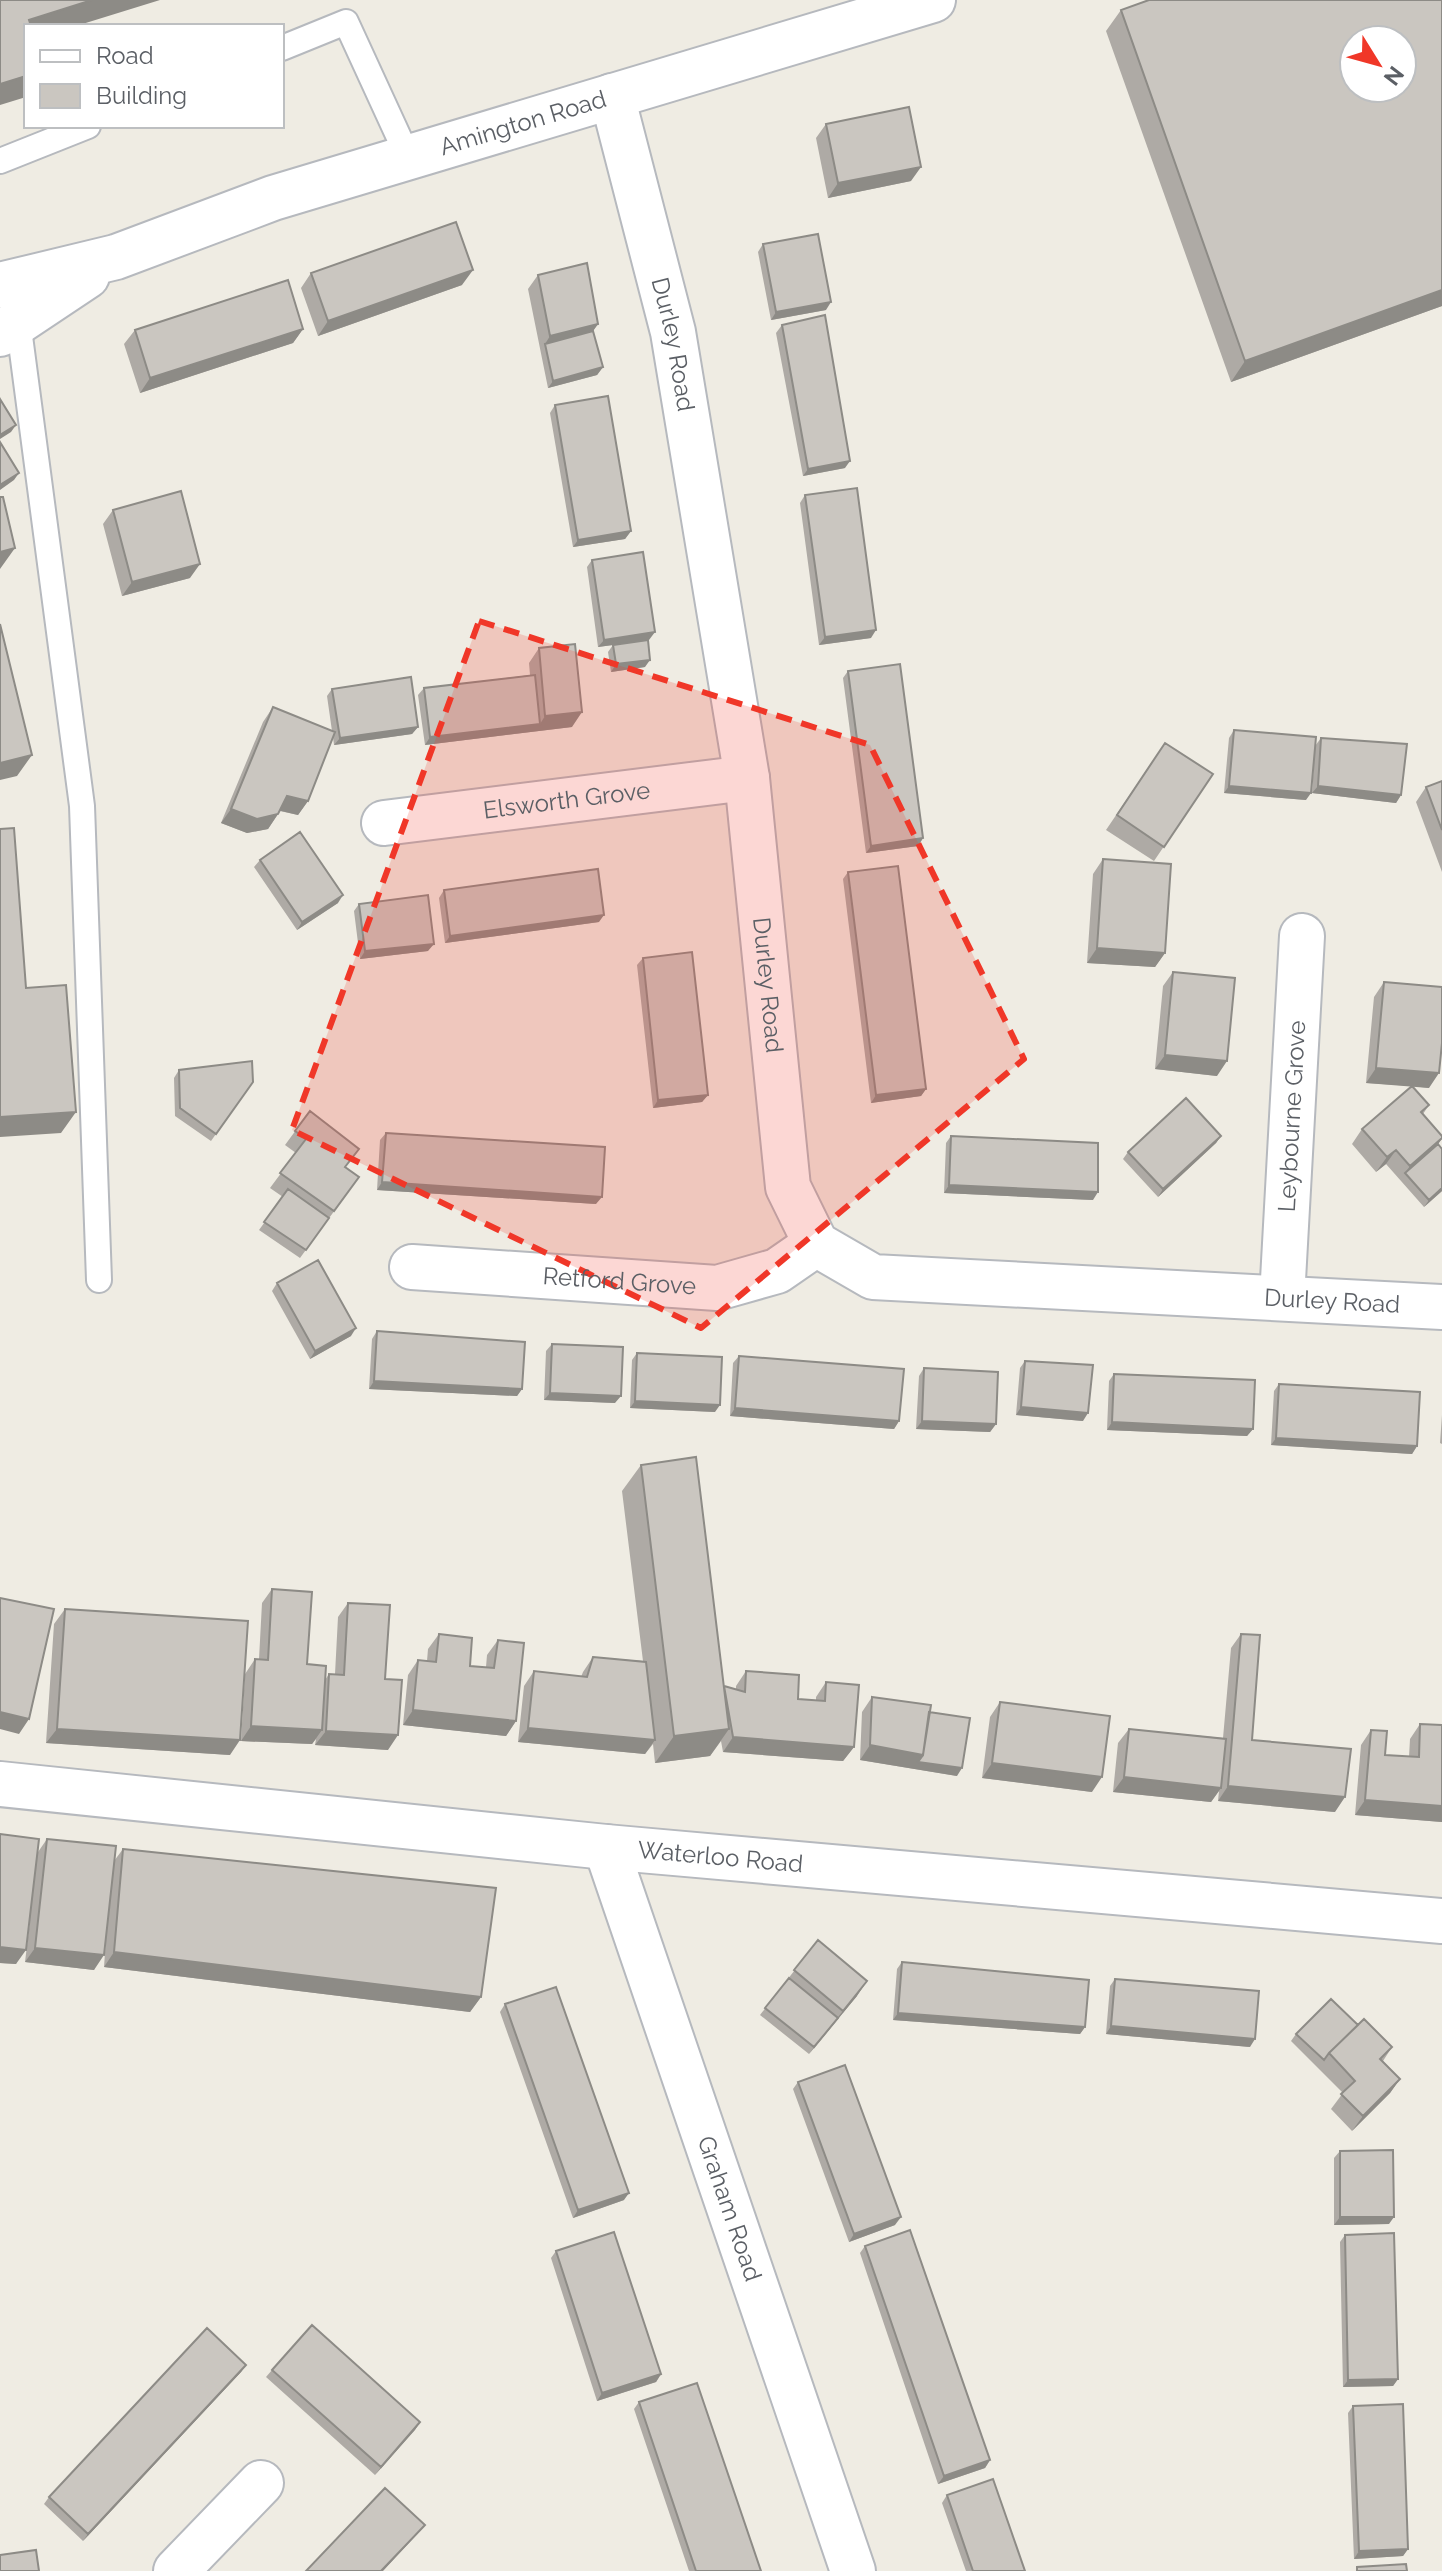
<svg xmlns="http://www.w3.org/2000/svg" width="1442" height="2571" font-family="Raleway,sans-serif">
<rect width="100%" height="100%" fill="#efece3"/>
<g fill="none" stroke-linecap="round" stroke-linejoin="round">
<defs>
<path id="service" d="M282,48L346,22L408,157
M0,161L88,126
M18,321L82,806L99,1280"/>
<g id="minor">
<path id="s1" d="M612,96L673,332L747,778L788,1187L816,1244L873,1277L1442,1307"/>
<path id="s2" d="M384,823L747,778"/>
<path id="s3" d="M412,1267L717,1288L777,1271L816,1244"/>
<path id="s4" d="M1282,1298L1302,936"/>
<path id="s5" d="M0,1784L606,1847L1442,1921"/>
<path id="s6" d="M606,1847L853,2571"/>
<path d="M176,2571L261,2483"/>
</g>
<g id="tertiary">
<path id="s7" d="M0,285L116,257L273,198L933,0"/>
<path d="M0,334L87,276"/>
</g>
</defs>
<use href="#service" stroke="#b6b9be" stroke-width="28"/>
<use href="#minor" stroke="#b6b9be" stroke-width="48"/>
<use href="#tertiary" stroke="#b6b9be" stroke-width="48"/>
<use href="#service" stroke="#fff" stroke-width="24"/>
<use href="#minor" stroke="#fff" stroke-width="44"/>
<use href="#tertiary" stroke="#fff" stroke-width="44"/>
</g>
<path fill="#aeaaa5" d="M1121,10L1442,306L1231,382L1106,31Z
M826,124L911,181L828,198L816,138Z
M763,244L826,310L771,320L758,252Z
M311,273L462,285L318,336L301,288Z
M538,275L598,324L593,331L603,367L597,375L548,388L528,289Z
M782,325L845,468L803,476L776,333Z
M303,329L293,343L140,393L124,344L135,330Z
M555,405L631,531L625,539L573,547L550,413Z
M805,495L871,638L819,645L800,503Z
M113,510L190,578L122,596L103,524Z
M592,560L649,640L639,641L645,667L611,672L608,652L613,645L598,647L587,567Z
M539,648L572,727L425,745L418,695L424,688L530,675L529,663Z
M848,671L923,838L918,846L866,853L843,678Z
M332,689L418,727L412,734L334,745L333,737L308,801L298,815L280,811L268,829L247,833L221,823L263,722L273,707L332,731L327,696Z
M1234,730L1306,800L1224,793L1229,738Z
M1321,738L1401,795L1396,803L1312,793L1315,746Z
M1165,743L1213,774L1154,861L1106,830Z
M1442,781V872L1416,802L1426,787Z
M1103,859L1165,953L1155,967L1087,963L1093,874Z
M260,860L338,903L297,930L254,867Z
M848,872L926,1089L921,1096L871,1103L843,879Z
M444,890L599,922L445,943L439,898Z
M359,904L428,951L360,959L354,911Z
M643,958L708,1095L702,1102L653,1108L637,965Z
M1173,972L1217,1076L1155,1069L1163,986Z
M1384,982L1429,1088L1412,1086L1429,1105L1423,1114L1442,1139L1438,1144L1442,1149V1191L1424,1207L1386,1164L1376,1172L1352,1144L1362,1129L1412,1086L1366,1083L1374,997Z
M179,1070L253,1082L211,1141L175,1116L174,1078Z
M310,1111L345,1168L359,1177L300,1258L259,1230L283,1197L270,1188L296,1153L285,1145Z
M386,1133L596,1204L377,1190L380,1140Z
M951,1136L1093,1200L944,1193L946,1143Z
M1221,1136L1216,1143L1158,1197L1123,1159L1128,1152Z
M277,1283L351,1336L310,1359L272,1291Z
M377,1331L522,1389L517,1396L369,1389L372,1339Z
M552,1344L615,1403L544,1400L546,1351Z
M637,1353L715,1412L630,1408L632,1360Z
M739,1356L899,1421L894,1429L730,1416L733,1363Z
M1025,1361L1083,1421L1016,1415L1020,1368Z
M924,1368L996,1424L990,1432L916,1429L919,1376Z
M1114,1374L1253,1429L1247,1436L1107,1430L1109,1381Z
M1279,1384L1417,1446L1412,1454L1271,1445L1274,1391Z
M1442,1415V1444L1440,1443Z
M641,1465L724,1686L736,1689V1686L746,1671L798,1699L816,1700V1697L826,1682L854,1747L843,1761L723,1752L721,1741L710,1756L655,1763L653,1744L645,1754L518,1742L524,1686L534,1671L581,1677L583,1672L593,1657L643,1661L622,1491Z
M272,1589L307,1664L325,1680L329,1674H335L338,1617L348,1603L385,1679L388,1750L315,1745L316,1739L312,1744L241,1741L245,1674L255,1659H259L262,1603Z
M65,1609L230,1755L46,1743L54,1624Z
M439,1634L470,1666L486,1667L487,1655L498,1640L516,1721L506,1736L403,1725L408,1675L418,1660L427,1661L428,1649Z
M1241,1634L1252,1740L1335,1812L1218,1801L1219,1791L1211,1802L1113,1792L1118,1743L1129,1729L1223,1738L1231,1648Z
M872,1697L929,1712L957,1776L860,1760L862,1712Z
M1000,1702L1092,1792L982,1778L990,1717Z
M1420,1724L1442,1822L1355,1815L1361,1745L1371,1730L1385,1755L1409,1757L1410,1739Z
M0,1834L38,1852L47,1839L114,1861L123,1849L481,1997L470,2012L104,1967L107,1924L94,1970L25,1962L30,1921L16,1964L0,1963Z
M818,1940L857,1996L809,2054L760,2015Z
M902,1962L1085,2027L1080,2034L893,2020L897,1969Z
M1115,1979L1250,2047L1106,2034L1110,1986Z
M505,2004L624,2200L573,2218L500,2012Z
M1358,2025L1392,2047L1383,2061L1400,2079L1390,2093L1352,2131L1331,2109L1343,2093L1291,2041L1296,2034Z
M798,2082L895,2225L849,2242L793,2089Z
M1340,2151L1389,2224L1334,2225V2158Z
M1345,2235L1398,2379L1393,2386L1343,2387L1340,2242Z
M865,2246L990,2460L985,2468L938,2484L860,2253Z
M556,2251L661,2374L656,2382L597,2401L551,2258Z
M246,2365L241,2372L83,2541L44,2504L49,2497Z
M272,2370L420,2422L375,2475L266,2377Z
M639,2402L761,2571H689L634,2409Z
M1353,2406L1408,2549L1403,2556L1354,2559L1348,2413Z
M947,2495L1025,2571H966L942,2503Z"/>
<path fill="#8d8b86" d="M92,0H160L76,26H26L29,20Z
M26,76V97L0,105V84Z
M921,167L911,181L828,198L838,183Z
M473,270L462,285L318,336L328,321Z
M1442,290V306L1231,382L1245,361Z
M831,302L826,310L771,320L776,312Z
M598,324L588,338L545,344L550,336Z
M303,329L293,343L140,393L150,378Z
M603,367L597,375L548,388L553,381Z
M16,425L11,432L0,439V435Z
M850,461L845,468L803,476L808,469Z
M19,473L14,480L0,490V485Z
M631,531L625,539L573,547L578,540Z
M15,548L0,569V552Z
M200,564L190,578L122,596L132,582Z
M876,630L871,638L819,645L825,637Z
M655,632L649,640L598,647L604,640Z
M650,660L645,667L611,672L616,664Z
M582,712L572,727L425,745L430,737L540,724L545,716Z
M418,727L412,734L334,745L340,738Z
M32,755L17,776L0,780V763Z
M1229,786L1311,793L1306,800L1224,793Z
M1318,786L1401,795L1396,803L1312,793Z
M287,796L308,801L298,815L277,810Z
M231,809L278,814L268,829L247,833L221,823Z
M923,838L918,846L866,853L871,846Z
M343,895L338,903L297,930L302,922Z
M604,915L599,922L445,943L450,936Z
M434,944L428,951L360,959L365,951Z
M1097,948L1165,953L1155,967L1087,963Z
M1165,1055L1227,1061L1217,1076L1155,1069Z
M1376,1068L1439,1073L1429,1088L1366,1083Z
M926,1089L921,1096L871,1103L876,1095Z
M708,1095L702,1102L653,1108L658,1100Z
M76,1112L61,1133L0,1137V1117Z
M1221,1136L1216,1143L1158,1197L1163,1189Z
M1442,1138L1433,1152L1405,1173L1410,1166Z
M1396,1150L1386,1164L1376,1172L1387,1157Z
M382,1182L602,1197L596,1204L377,1190Z
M949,1185L1098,1192L1093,1200L944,1193Z
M1442,1188V1191L1424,1207L1429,1200Z
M356,1328L351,1336L310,1359L315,1351Z
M374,1381L522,1389L517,1396L369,1389Z
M550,1393L621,1396L615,1403L544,1400Z
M635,1401L720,1405L715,1412L630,1408Z
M1021,1407L1088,1413L1083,1421L1016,1415Z
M735,1408L899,1421L894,1429L730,1416Z
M922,1421L996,1424L990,1432L916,1429Z
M1112,1422L1253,1429L1247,1436L1107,1430Z
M1276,1438L1417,1446L1412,1454L1271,1445Z
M413,1710L516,1721L506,1736L403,1725Z
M0,1712L29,1719L19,1734L0,1729Z
M251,1726L322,1730L312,1744L241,1741Z
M528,1728L655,1740L645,1754L518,1742Z
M57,1729L240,1740L230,1755L46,1743Z
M729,1729L710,1756L655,1763L674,1736Z
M326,1731L398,1735L388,1750L315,1745Z
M733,1737L854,1747L843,1761L723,1752Z
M870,1745L923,1755L962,1768L957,1776L860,1760Z
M992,1763L1102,1777L1092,1792L982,1778Z
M1124,1777L1221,1788L1211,1802L1113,1792Z
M1228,1786L1345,1797L1335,1812L1218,1801Z
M1365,1800L1442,1806V1822L1355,1815Z
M0,1947L26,1950L16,1964L0,1963Z
M35,1948L104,1955L94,1970L25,1962Z
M114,1952L481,1997L470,2012L104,1967Z
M867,1981L857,1996L809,2054L814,2047Z
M898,2013L1085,2027L1080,2034L893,2020Z
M1111,2026L1255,2039L1250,2047L1106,2034Z
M1400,2079L1390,2093L1352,2131L1363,2116Z
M629,2193L624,2200L573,2218L578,2210Z
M901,2217L895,2225L849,2242L854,2234Z
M1340,2217H1394L1389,2224L1334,2225Z
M246,2365L241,2372L83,2541L88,2534Z
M661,2374L656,2382L597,2401L602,2393Z
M1398,2379L1393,2386L1343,2387L1348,2380Z
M420,2422L415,2430L375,2475L381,2467Z
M990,2460L985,2468L938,2484L944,2476Z
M425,2525L419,2532L383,2571H381Z
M1408,2549L1403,2556L1354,2559L1359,2551Z"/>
<path fill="#cac6c0" stroke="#8d8b86" stroke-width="2" fill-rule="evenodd" d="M0,0H92L29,20L31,26H26V76L0,84Z
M1149,0H1442V290L1245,361L1121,10ZM1354,40H1402V88H1354Z
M909,107L921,167L838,183L826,124Z
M456,222L473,270L328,321L311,273Z
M818,234L831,302L776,312L763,244Z
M587,263L598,324L550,336L538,275Z
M288,280L303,329L150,378L135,330Z
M825,315L850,461L808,469L782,325Z
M593,331L603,367L553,381L545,344Z
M608,396L631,531L578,540L555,405Z
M0,399L16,425L0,435Z
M0,442L19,473L0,485Z
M857,488L876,630L825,637L805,495Z
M181,491L200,564L132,582L113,510Z
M0,497H3L15,548L0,552Z
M643,552L655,632L604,640L592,560Z
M0,624L32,755L0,763Z
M648,640L650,660L616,664L613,645Z
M575,644L582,712L545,716L539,648Z
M900,664L923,838L871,846L848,671Z
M535,675L540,724L430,737L424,688Z
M411,677L418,727L340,738L332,689Z
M273,707L335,732L308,801L287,796L278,814L257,819L231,809Z
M1234,730L1316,737L1311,793L1229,786Z
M1321,738L1407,744L1401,795L1318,786Z
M1165,743L1213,774L1164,847L1117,815Z
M1442,781V830L1426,787Z
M14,828L26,988L66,985L76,1112L0,1117V829Z
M300,832L343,895L302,922L260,860Z
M1103,859L1171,864L1165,953L1097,948Z
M898,866L926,1089L876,1095L848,872Z
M598,869L604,915L450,936L444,890Z
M428,895L434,944L365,951L359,904Z
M692,952L708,1095L658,1100L643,958Z
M1173,972L1235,978L1227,1061L1165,1055Z
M1384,982L1442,987V1043L1439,1073L1376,1068Z
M252,1061L253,1082L216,1134L180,1108L179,1070Z
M1412,1086L1429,1105L1421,1112L1442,1136V1138L1410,1166L1396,1150L1387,1157L1362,1129Z
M1186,1098L1221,1136L1163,1189L1128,1152Z
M310,1111L359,1149L345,1167L359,1177L334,1211L280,1173L306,1139L295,1131Z
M386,1133L605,1147L602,1197L382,1182Z
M951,1136L1098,1143V1192L949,1185Z
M1438,1144L1442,1149V1188L1429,1200L1405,1173Z
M288,1189L329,1218L306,1250L264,1222Z
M318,1260L356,1328L315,1351L277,1283Z
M377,1331L525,1342L522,1389L374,1381Z
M552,1344L623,1347L621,1396L550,1393Z
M637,1353L722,1357L720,1405L635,1401Z
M739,1356L904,1369L899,1421L735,1408Z
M1025,1361L1093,1365L1088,1413L1021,1407Z
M924,1368L998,1372L996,1424L922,1421Z
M1114,1374L1255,1380L1253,1429L1112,1422Z
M1279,1384L1420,1392L1417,1446L1276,1438Z
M696,1457L729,1729L674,1736L641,1465Z
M272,1589L312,1592L307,1664L326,1666L322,1730L251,1726L255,1659L268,1660Z
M0,1598L54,1609L29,1719L0,1712Z
M348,1603L390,1605L385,1679L402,1680L398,1735L326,1731L329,1674L344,1675Z
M65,1609L248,1621L240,1740L57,1729Z
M439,1634L472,1638L470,1666L494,1668L498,1640L524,1643L516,1721L413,1710L418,1660L436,1662Z
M1241,1634L1260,1635L1252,1740L1351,1749L1345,1797L1228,1786Z
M593,1657L646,1662L655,1740L528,1728L534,1671L587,1677Z
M746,1671L799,1675L798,1699L825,1701L826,1682L859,1685L854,1747L733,1737L724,1686L745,1692Z
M872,1697L931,1705L923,1755L870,1745Z
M1000,1702L1110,1716L1102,1777L992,1763Z
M929,1712L970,1718L962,1768L918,1762L923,1755Z
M1420,1724L1442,1725V1806L1365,1800L1371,1730L1387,1731L1385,1755L1419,1757Z
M1129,1729L1226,1739L1221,1788L1124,1777Z
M0,1834L39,1839L26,1950L0,1947Z
M47,1839L116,1846L104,1955L35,1948Z
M123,1849L496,1888L481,1997L114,1952Z
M818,1940L867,1981L843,2011L794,1970Z
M902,1962L1089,1980L1085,2027L898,2013Z
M789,1978L838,2018L814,2047L765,2008Z
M1115,1979L1259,1991L1255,2039L1111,2026Z
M556,1987L629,2193L578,2210L505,2004Z
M1331,1999L1358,2025L1329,2053L1324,2060L1296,2034Z
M1364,2019L1392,2047L1380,2059L1400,2079L1363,2116L1341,2094L1355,2081L1329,2053Z
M845,2065L901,2217L854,2234L798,2082Z
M1393,2150L1394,2217H1340V2151Z
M910,2230L990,2460L944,2476L865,2246Z
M614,2232L661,2374L602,2393L556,2251Z
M1394,2233L1398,2379L1348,2380L1345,2235Z
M312,2325L420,2422L381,2467L272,2370Z
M207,2328L246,2365L88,2534L49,2497Z
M697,2383L761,2571H696L639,2402Z
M1403,2404L1408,2549L1359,2551L1353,2406Z
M993,2479L1025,2571H973L947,2495Z
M385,2488L425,2525L381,2571H306Z
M36,2550L39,2571H0V2555Z
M1406,2564L1407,2571H1357V2567Z"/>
<path fill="#f03728" fill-opacity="0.2" stroke="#f03728" stroke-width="6" stroke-dasharray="16 10" stroke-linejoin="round" d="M479,621L870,745L1024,1059L701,1328L292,1130Z"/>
<g text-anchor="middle" stroke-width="6" stroke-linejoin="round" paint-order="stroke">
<g font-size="24" fill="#5b5f65" stroke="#fff">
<text dy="8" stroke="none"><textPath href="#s7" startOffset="548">Amington Road</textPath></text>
<text dy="8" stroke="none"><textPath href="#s1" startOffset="256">Durley Road</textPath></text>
<text dy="8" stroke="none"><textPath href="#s2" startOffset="184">Elsworth Grove</textPath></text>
<text dy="8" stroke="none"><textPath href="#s1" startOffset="904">Durley Road</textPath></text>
<text dy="8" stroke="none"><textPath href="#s4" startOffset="182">Leybourne Grove</textPath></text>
<text dy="8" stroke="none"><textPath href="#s3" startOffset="208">Retford Grove</textPath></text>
<text dy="8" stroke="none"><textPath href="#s1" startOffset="1696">Durley Road</textPath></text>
<text dy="8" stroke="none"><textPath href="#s5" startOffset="724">Waterloo Road</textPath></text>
<text dy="8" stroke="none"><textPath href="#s6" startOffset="382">Graham Road</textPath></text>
</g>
</g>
<rect x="24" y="24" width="260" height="104" fill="#ffffff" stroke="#bdbfc1" stroke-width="2"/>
<rect x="40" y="50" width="40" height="12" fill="#ffffff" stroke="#bdbfc1" stroke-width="2"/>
<text x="96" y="64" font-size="24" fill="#5b5f65">Road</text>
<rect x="40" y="84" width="40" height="24" fill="#cac6c0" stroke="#bdbfc1" stroke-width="2"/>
<text x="96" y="104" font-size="24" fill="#5b5f65">Building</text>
<g transform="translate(1378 64) rotate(127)"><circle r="38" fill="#ffffff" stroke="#bdbfc1" stroke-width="2"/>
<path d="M0-6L14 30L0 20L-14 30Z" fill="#f03728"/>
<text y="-12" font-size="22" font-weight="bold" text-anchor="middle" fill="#5b5f65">N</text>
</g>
</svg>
